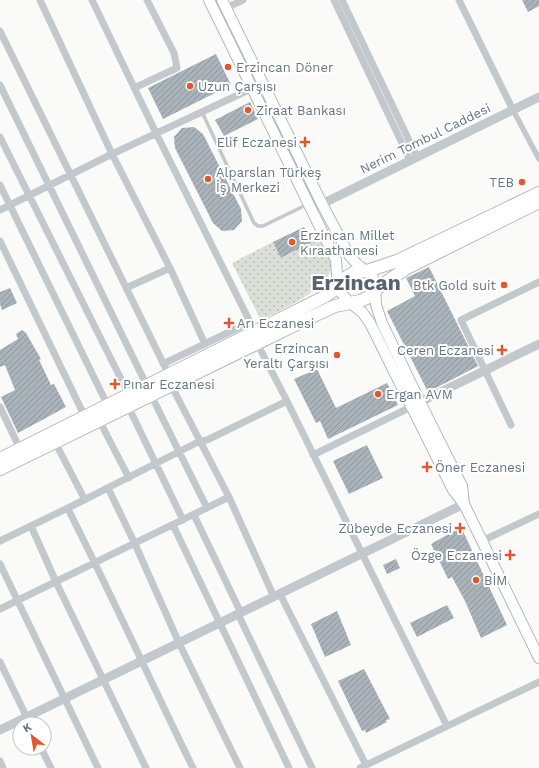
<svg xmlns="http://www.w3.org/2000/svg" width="539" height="768" font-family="'Work Sans',sans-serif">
<defs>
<pattern id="park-dots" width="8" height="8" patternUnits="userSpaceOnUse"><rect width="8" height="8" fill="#dadfd7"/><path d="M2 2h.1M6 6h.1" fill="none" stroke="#b4b9b4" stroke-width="1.8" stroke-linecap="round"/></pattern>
<pattern id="building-hatch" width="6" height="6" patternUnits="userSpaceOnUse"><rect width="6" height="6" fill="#aab3b9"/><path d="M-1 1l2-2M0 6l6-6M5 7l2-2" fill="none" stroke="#8e969c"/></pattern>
</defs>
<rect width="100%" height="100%" fill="#fafaf8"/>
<path fill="url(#park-dots)" d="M317,230C321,239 329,250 331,261C337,287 280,310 261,320L232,263L273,242L282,258L312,242L308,234Z"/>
<path fill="url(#building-hatch)" d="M522,0H539V6L528,12Z
M216,54L231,85L163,119L148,88Z
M250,102L258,119L224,136L215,120Z
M194,127L203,134L241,209L242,221L234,230L222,231L213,223L175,148L174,137L182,128Z
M304,227L312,242L281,258L273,242Z
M429,267L478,366L428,392L387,311L415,296L406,278Z
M10,288L17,303L2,310L0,304V292Z
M22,330L26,333L41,359L39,360L51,385L54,384L66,407L18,433L1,397L15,390L5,365L0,367V350L18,339L16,334Z
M317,369L336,408L387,383L398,405L328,439L320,421L316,423L294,379Z
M367,445L383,478L349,494L333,461Z
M461,527L507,625L481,638L465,601L452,577L448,579L431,544Z
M396,559L400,568L387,574L383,565Z
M447,605L454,618L417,637L410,623Z
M337,611L351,645L325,657L311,624Z
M364,669L390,719L386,720L387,722L366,733L365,730L362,731L338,681Z"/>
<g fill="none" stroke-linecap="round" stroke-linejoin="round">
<defs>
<path id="secondary" d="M209,0L336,260L338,287L342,294L349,302L362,312L370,323L453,490L464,504L539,658
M222,0L322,204L349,255L358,265L372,276L375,283L376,305L382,323L420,402L462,486L464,504"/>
<path id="primary" d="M0,459L324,297L338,287L345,278L355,272L367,271L397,261L539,193
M0,469L305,320L335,306L360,301L369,297L375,290L405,269L539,202"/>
</defs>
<use href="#secondary" stroke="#b3babf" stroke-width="12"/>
<use href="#primary" stroke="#b5babe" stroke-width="14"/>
<path stroke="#c3c8cc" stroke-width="3.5" d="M202,112L254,223L258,226H263L308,204"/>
<path stroke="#c3c8cc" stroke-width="5.5" d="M513,110L539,159"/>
<path stroke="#c3c8cc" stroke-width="7" d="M40,0L112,154L170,268L205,344
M92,0L156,133L255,332
M334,0L410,160
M342,0L417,157
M459,0L513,110
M226,8L243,0
M0,31L169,375
M0,85L147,386
M134,88L177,68L174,53L147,0
M0,137L129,395
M0,185L108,406
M0,210L112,154L253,88
M0,241L85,417
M126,288L170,268
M257,343L287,401L447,726
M163,364L250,322
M171,385L229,497L274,597
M151,395L207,508
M128,406L183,520
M0,407L20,449
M99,420L129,478
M511,425L461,320L539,282
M55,442L85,500
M313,455L411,407
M108,488L135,544L179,643L240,768
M68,509C111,594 151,682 193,768
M194,515L241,613
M173,525L289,768
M31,526L56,582L146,768
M0,541L76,504L200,441L207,440L287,401
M482,541L539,514
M0,564L98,768
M280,594L366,765
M0,609L229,497
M238,614L312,768
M0,662L30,724
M41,748L51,768
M0,761L3,768
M360,768L539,682"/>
<path stroke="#c3c8cc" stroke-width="9" d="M322,204L539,97
M420,402L539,344
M0,730L464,504"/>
<use href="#secondary" stroke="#fff" stroke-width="10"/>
<use href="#primary" stroke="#fff" stroke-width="12"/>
</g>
<g fill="#e4572e" stroke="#fff" stroke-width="1.5">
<circle cx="228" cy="67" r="4"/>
<circle cx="190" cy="86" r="4"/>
<circle cx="248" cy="110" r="4"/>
<path d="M303 136h4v4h4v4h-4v4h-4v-4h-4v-4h4z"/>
<circle cx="208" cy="179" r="4"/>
<circle cx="522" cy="182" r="4"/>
<circle cx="292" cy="242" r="4"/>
<circle cx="504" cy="285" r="4"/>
<path d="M227 317h4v4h4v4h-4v4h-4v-4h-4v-4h4z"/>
<path d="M500 344h4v4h4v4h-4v4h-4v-4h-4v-4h4z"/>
<circle cx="337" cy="355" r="4"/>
<path d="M113 378h4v4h4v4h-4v4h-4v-4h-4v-4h4z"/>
<circle cx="378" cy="394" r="4"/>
<path d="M425 461h4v4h4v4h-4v4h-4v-4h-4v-4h4z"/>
<path d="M458 522h4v4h4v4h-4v4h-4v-4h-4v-4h4z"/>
<path d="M508 549h4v4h4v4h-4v4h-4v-4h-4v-4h4z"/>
<circle cx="476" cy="580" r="4"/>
</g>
<g text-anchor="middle" stroke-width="4" stroke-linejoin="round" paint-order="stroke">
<g font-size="13" fill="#657683" stroke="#fff" text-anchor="start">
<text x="236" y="72">Erzincan Döner</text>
<text x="198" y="91">Uzun Çarşısı</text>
<text x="256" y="115">Ziraat Bankası</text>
<text x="297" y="147" text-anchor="end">Elif Eczanesi</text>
<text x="216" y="177">Alparslan Türkeş<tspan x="216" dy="15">İş Merkezi</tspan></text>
<text x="514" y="187" text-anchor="end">TEB</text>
<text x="300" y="240">Erzincan Millet<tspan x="300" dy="15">Kıraathanesi</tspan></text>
<text x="496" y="290" text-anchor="end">Btk Gold suit</text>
<text x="237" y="328">Arı Eczanesi</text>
<text x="329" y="353" text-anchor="end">Erzincan<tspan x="329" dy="15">Yeraltı Çarşısı</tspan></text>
<text x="494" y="355" text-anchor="end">Ceren Eczanesi</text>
<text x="123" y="389">Pınar Eczanesi</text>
<text x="386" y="399">Ergan AVM</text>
<text x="435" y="472">Öner Eczanesi</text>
<text x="452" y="533" text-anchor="end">Zübeyde Eczanesi</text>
<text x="502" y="560" text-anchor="end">Özge Eczanesi</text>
<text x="484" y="585">BİM</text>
</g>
<g font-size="13" fill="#657683" stroke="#fff">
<text transform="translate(425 138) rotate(-26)" y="5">Nerim Tombul Caddesi</text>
</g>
<g font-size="21" font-weight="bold" fill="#57646e" stroke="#fff">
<text x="356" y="290">Erzincan</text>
</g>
</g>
<g transform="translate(32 736) rotate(329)"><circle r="19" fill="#ffffff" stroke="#c1c8cd"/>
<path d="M0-3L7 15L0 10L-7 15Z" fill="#e4572e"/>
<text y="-6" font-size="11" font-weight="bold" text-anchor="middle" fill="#657683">K</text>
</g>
</svg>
